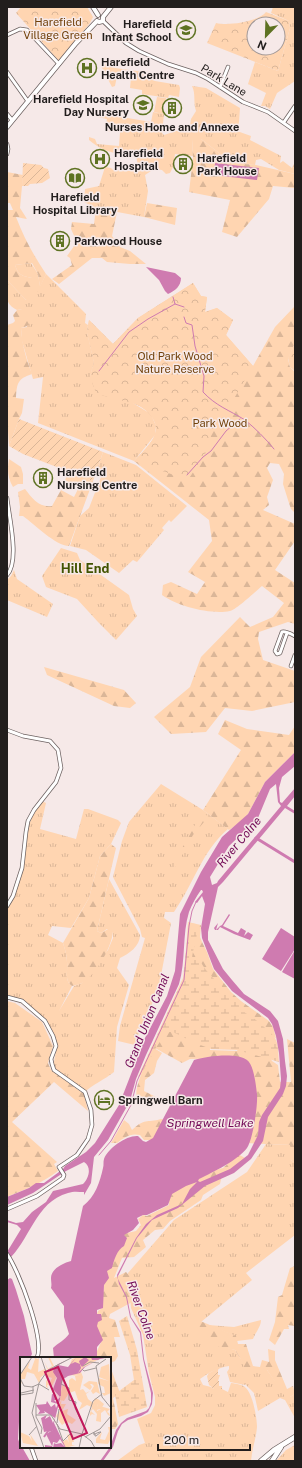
<svg xmlns="http://www.w3.org/2000/svg" width="302" height="1468" font-family="'Public Sans',sans-serif">
<defs>
<pattern id="grass-tufts" width="24" height="20" patternUnits="userSpaceOnUse"><rect width="24" height="20" fill="#ffd5b1"/><path d="M3 7l-1-3M5 7V3M7 7l1-3M15 17l-1-3M17 17v-4M19 17l1-3" fill="none" stroke="#dab698"/></pattern>
<pattern id="forest-firs" width="22" height="20" patternUnits="userSpaceOnUse"><rect width="22" height="20" fill="#ffd5b1"/><path d="M5 1l3.5 6h-7zM16 11l3.5 6h-7z" fill="#dab698"/></pattern>
<pattern id="wetland-marsh" width="20" height="14" patternUnits="userSpaceOnUse"><rect width="20" height="14" fill="#ffd5b1"/><path d="M1 5h8M5 5V1M11 12h8M15 12V8" fill="none" stroke="#dab698"/></pattern>
<pattern id="park-crowns" width="20" height="18" patternUnits="userSpaceOnUse"><rect width="20" height="18" fill="#ffd5b1"/><path d="M2 6a3 3 0 1 1 6 0M12 15a3 3 0 1 1 6 0" fill="none" stroke="#dab698"/></pattern>
<pattern id="garden-furrows" width="10" height="10" patternUnits="userSpaceOnUse"><rect width="10" height="10" fill="#ffd5b1"/><path d="M-1 1l2-2M0 10L10 0M9 11l2-2" fill="none" stroke="#dab698"/></pattern>
</defs>
<rect width="100%" height="100%" fill="#f6e9e8"/>
<path fill="url(#grass-tufts)" d="M273,7H295V81L277,93L270,109L265,106H261L266,93L248,84L255,62L278,71L290,28L289,21L271,13Z
M105,63L115,68L144,72L155,81L179,85L180,88L179,97L169,95L168,98L142,94V90L130,88L131,78L117,76L115,86L112,87L101,66Z
M192,86L206,88L240,108L239,122L237,131L251,136L250,140L281,156L280,163L283,161L292,168L294,164L295,165V174L279,170L261,159L256,160L255,165L232,163L201,139H192L193,156L175,154L173,167L170,173L166,174L162,170L154,169L145,175L148,191L144,217L96,208L84,202L85,189L99,186L105,167L111,168L113,170L131,171L138,165L135,152C118,157 102,151 89,140V137L95,139L97,144L119,146L120,132L105,131L107,119L97,117L116,113V116L151,122L153,112L164,114L162,133L164,135L176,131L189,132L191,119L196,111C193,102 196,94 192,86Z
M31,263L38,274L40,286L46,274L86,314L85,323L88,325L87,332L94,362L90,377L151,414L156,426L155,435L134,461L38,423L43,377L33,379L22,341L21,328L27,327L22,309L17,310C3,303 7,293 7,280L26,300L32,278C22,276 18,275 15,265Z
M103,452L136,465L187,506L171,522L169,520L162,528L164,530L137,562L133,560L119,573L86,550L70,546L80,516L89,508L101,477L96,473Z
M61,548L77,553L80,560L129,595L133,609L137,616L116,640L98,622L77,599L46,587L42,576Z
M14,570L17,579L53,604L47,617L7,600V580L11,576Z
M161,784L203,810L228,829C202,851 193,885 174,912H165L164,918L171,923L158,991L141,1027L135,1045L118,1041L120,1026L145,938L142,937L140,929L113,877L122,841L129,822Z
M42,801L46,803L40,829L76,839L84,809H88L118,820L121,823L111,844L100,856L89,898L71,928L52,926L48,935L63,943C65,949 67,956 67,962C68,971 64,980 72,986L59,1011L74,986L82,983L108,950L113,938V932L107,929L101,933L97,931L109,879L140,935C140,946 129,954 120,958L117,968L129,985L117,1027L114,1072C104,1080 93,1084 84,1093L54,1071V1062L57,1046C53,1039 50,1031 46,1024C38,1012 21,1001 7,998V906L21,873L29,825L34,812Z
M266,1144L291,1145V1160L295,1163V1235L246,1273L252,1280L201,1322L228,1348L235,1350C245,1366 248,1370 267,1370L275,1381L290,1397L295,1394V1418L285,1400L280,1398L258,1411L254,1393L245,1384V1385L230,1382L227,1372L229,1369V1366C217,1368 210,1372 200,1379L203,1385L211,1387L214,1389H222L228,1392L231,1383C237,1384 242,1384 246,1388C253,1395 257,1418 257,1427C256,1439 252,1449 251,1461H117L139,1445L145,1443L137,1419L151,1413L155,1405V1397L149,1373L143,1335L131,1308L128,1273L174,1220L247,1172Z
M261,1320C261,1327 255,1333 253,1339L237,1341L235,1336L208,1325L234,1327Z
M295,1445V1461H276L286,1450Z"/>
<path fill="url(#forest-firs)" d="M192,139H201L232,163L256,165L295,174V188L273,186L269,199L237,237L222,232L230,200L189,192L193,158Z
M7,172L23,175L20,208L27,219L16,217C24,238 34,256 46,274L40,287L38,274L32,263L15,265C18,275 22,276 32,278L38,291L26,300L7,280V210H13L10,203H7Z
M147,203L177,208L175,225L144,217Z
M96,208L117,212L112,236L120,247L130,251L146,264H130L107,262L102,258H92L59,284L52,279L72,265L70,258L67,256L77,242L71,229L72,222L94,224Z
M193,283L201,296L207,297L205,312L217,308L233,320L226,335L253,366L275,327L294,307H295V343L288,359L290,367L295,372V513L291,509L288,500L283,484L284,474L279,464L270,463L267,468L273,480L267,497L269,505L263,510L295,524V541L275,570L295,583V624L288,622L259,632L258,639L263,660L295,671V702L252,711L225,708L206,732L171,734L154,717L190,687L201,657L240,617L250,627L273,617L284,603L262,586C256,591 236,610 230,611C211,615 177,606 162,595L163,585L171,582L197,594L205,582L188,572L212,541L209,520L134,461C140,455 153,442 155,434C160,421 146,408 135,404C122,400 108,398 96,393L90,377L94,362L87,332L89,320L113,344L138,318Z
M22,309H28C36,318 32,326 21,328C22,344 26,359 32,374C18,379 17,382 16,398L24,399L22,413L19,419L9,446L8,431H7V325L13,323L15,321L13,315L17,310Z
M9,459L21,467L23,474V484H18L13,487C8,479 7,469 9,459Z
M69,472L93,481L69,546C56,546 34,524 23,516H19L20,507L18,492L25,489C32,498 39,508 52,506L61,490L74,497L79,487L65,480Z
M44,667L124,690L136,703L130,708L114,706L47,675Z
M225,720L247,729L289,735L295,726V752L265,782L248,814L242,821L229,830L203,810L241,750L218,734Z
M204,813L218,825H214L204,822L193,835L175,868L173,869C181,850 190,829 204,813Z
M111,844L116,848L97,931L101,933L110,928L113,931C112,947 97,972 84,982C81,984 76,985 72,986C64,980 68,971 67,962C67,956 65,949 63,943L89,898L100,856Z
M188,922L201,925L200,937L202,942L207,952L213,969L231,992L241,1001L269,1021L273,1027L276,1038L273,1037L185,964Z
M7,1001L15,1003L42,1022L53,1046L48,1063L51,1070L84,1094L88,1111L54,1082L12,1122L57,1162L54,1164L58,1171C42,1183 26,1189 7,1197Z
M166,1026L209,1030L210,1050L237,1051L243,1042L268,1054L272,1061L278,1065L280,1082H291L287,1039L295,1043V1163L291,1160V1145L245,1143L242,1058L190,1059L182,1063L155,1048Z
M154,1048L162,1053L157,1061L154,1073L145,1080L144,1091L158,1098V1102H150L137,1098C133,1088 148,1058 154,1048Z
M161,1119L166,1120L154,1140H144L140,1135C130,1133 125,1137 117,1143H111L124,1120L129,1124L132,1130C145,1118 146,1123 161,1119Z
M238,1154L245,1158L233,1169L222,1175L220,1184L203,1195L201,1200L170,1221L163,1229L155,1230L143,1240L146,1247L134,1257L122,1258L114,1278L126,1272L136,1282L141,1291L134,1301L110,1314L109,1318L115,1320L120,1337H114L118,1356L115,1361L110,1363V1358H94L102,1340L96,1326L100,1315L97,1314L98,1311L102,1308V1300L106,1270L113,1259L123,1234L136,1231L141,1225L138,1219L143,1215L147,1216L169,1205V1195L203,1173L223,1168Z
M295,1266V1326L288,1325L289,1329H284L275,1345L269,1340L275,1322L278,1297L282,1295L290,1268Z
M198,1320L236,1336L238,1344H246L253,1366L260,1367L262,1360L269,1362L268,1349L275,1351V1360L287,1389L293,1386L295,1394L290,1397L286,1398L267,1370H254L244,1373L243,1363L235,1350L215,1346L189,1325Z
M110,1366L120,1393L113,1398L118,1424L115,1429H110Z"/>
<path fill="url(#wetland-marsh)" d="M189,923L196,924C199,940 193,945 192,959L200,961C209,977 225,988 237,1002C239,1005 241,1010 244,1012C246,1014 250,1015 252,1017C256,1020 273,1034 275,1038C279,1045 278,1054 279,1062L237,1050L211,1049L195,1043L173,1032H166C157,1046 149,1059 141,1075L138,1077L183,978Z
M127,1316L137,1350L147,1407L119,1417L115,1394L134,1380L130,1355L119,1321Z"/>
<path fill="url(#park-crowns)" fill-rule="evenodd" d="M21,7H87L93,17L90,23L59,61L16,13Z
M266,12L289,21L290,28L278,71L207,43L216,23C228,26 258,22 266,12ZM254,24H278V48H254Z
M193,283L201,296L207,297L205,312L217,308L233,320L226,335L253,366L232,402L222,420L212,431L207,451L188,480L134,461C140,455 153,442 155,434C160,421 146,408 135,404C122,400 108,398 96,393L90,377L94,362L87,332L89,320L113,344L138,318Z
M295,343V371L290,367L288,358Z"/>
<path fill="url(#garden-furrows)" d="M23,163L41,165L44,168L48,169L50,178L42,183L30,184L28,186H22Z
M19,419L103,452L93,481L23,454L9,446Z
M220,1367L218,1370V1375H220L218,1381H219V1386H222V1389H214L209,1385L207,1376L209,1373Z"/>
<path fill="#ffd5b1" d="M157,97L166,98L164,114L154,112Z"/>
<path fill="#cf7bb0" fill-rule="evenodd" d="M215,163L259,168L257,180L214,175Z
M146,267L175,273L181,278C181,286 175,291 168,294L165,291L159,280Z
M295,752V766L282,777L279,788L280,802L282,803L295,788V796L287,806L295,811V814L285,808L223,882L218,887L208,932V940L223,969L232,980L244,994L270,1011L278,1021L283,1039L285,1061L287,1076L286,1086L283,1094L268,1117L263,1141L251,1159L234,1173L205,1186L178,1208L152,1220L137,1238L118,1276V1279L127,1297L131,1317L141,1332L144,1359L153,1393L152,1404L148,1412L141,1416L128,1420L122,1424L118,1431L113,1447L103,1461H100L110,1447L116,1430L121,1423L127,1418L146,1411L149,1408L151,1402V1393L143,1359L140,1333L130,1317L126,1297L119,1284L117,1275L136,1238L146,1224L157,1215L182,1204L190,1189L197,1182L186,1186L172,1194L168,1205L147,1215H143L137,1218L139,1223L133,1230L124,1235L127,1238L124,1246C117,1250 114,1260 112,1268L107,1271L109,1278L104,1285L103,1308L97,1310V1314H101L102,1320L98,1322L97,1326L103,1340L97,1347V1358H54L53,1348C58,1343 65,1340 69,1334L64,1317V1306L51,1288C52,1284 51,1282 51,1278C51,1269 63,1263 71,1261L83,1206C95,1197 100,1182 103,1168C104,1165 103,1162 104,1159C108,1148 127,1135 138,1136L143,1141L146,1142L153,1138L194,1060C205,1056 238,1052 247,1060C254,1065 256,1086 257,1094C258,1105 253,1139 247,1148C237,1161 213,1172 199,1179L198,1181L200,1182L230,1169L248,1155L258,1135L259,1122L262,1115L280,1088L281,1079L279,1053L276,1036L272,1024L268,1018L232,991L214,969L202,938L201,928L205,904L202,896L197,903L195,902L203,892L202,890H201C196,897 192,904 189,912C182,934 186,961 179,984L146,1055L136,1079L130,1101L108,1140L94,1157L91,1183L84,1195V1192C78,1192 74,1191 68,1193C35,1202 30,1241 7,1261V1252L21,1229L17,1225L7,1222V1220L16,1223L23,1222L32,1212L46,1202L53,1191L83,1184C89,1178 92,1167 84,1162L66,1171L33,1193L7,1205V1197L29,1188L36,1183H44L63,1169L65,1166L86,1152L95,1143L119,1105L145,1038L167,996L175,971L180,914L201,872L222,837L248,814L265,782ZM276,784L278,802L281,806L218,881L217,883L212,885L210,877L229,846L258,818L270,789Z
M229,914L230,915L223,926L238,933L241,928L246,931L244,936L248,932L253,935L250,940L234,934L220,927L218,930H215L214,928L218,923L216,930L220,926L222,925Z
M281,928L295,937V949L281,971L262,959Z
M295,950V979L282,972Z
M10,1278L12,1279L16,1290L24,1316L32,1354L30,1358H21V1387L18,1439L21,1447H22L30,1461H7V1280Z"/>
<g fill="none" stroke-linecap="round" stroke-linejoin="round">
<path stroke="#cf7bb0" stroke-width="1" d="M173,297L175,304L184,307
M184,317L186,323L192,325L195,346L204,376L203,392C216,406 229,410 245,420C256,429 265,438 274,449
M99,371L129,332L148,319L175,304
M187,475L203,457L211,451L226,431L240,419
M99,1155L111,1141L131,1105L137,1081L184,980L189,926L192,911L196,902"/>
<path stroke="#cf7bb0" stroke-width="3" d="M256,838L295,862"/>
<defs>
<path id="street" d="M103,21L126,43L139,51L168,64L196,73L208,79L243,102L268,112L295,131
M7,35L20,29L27,30L59,64
M7,72L27,100
M220,87L228,67
M7,114L12,120
M284,122L295,106
M7,144L8,149L7,154
M7,498C9,517 20,561 7,575
M287,633L280,653L277,654L275,651L282,632C286,631 291,634 295,636
M291,666L295,655
M7,730L23,736L50,741L58,750L61,768L56,782L34,810L28,821L26,832L22,868L13,896L7,906
M7,997L22,1001L45,1021L53,1036L56,1046L51,1059L52,1064L54,1070L85,1092L91,1110L92,1125L88,1139L77,1155L59,1167L64,1175L63,1178L37,1196L7,1209
M7,1254C19,1271 45,1339 37,1358
M31,1447L36,1461"/>
<path id="secondary" d="M93,7L98,15
M103,17L111,7
M97,21L99,22L103,21V17
M7,127L76,43L97,21"/>
<path id="primary" d="M261,1461L274,1450L295,1437
M272,1461L281,1447"/>
</defs>
<use href="#street" stroke="#6d6261" stroke-width="4.5"/>
<use href="#secondary" stroke="#6d6261" stroke-width="5.5"/>
<use href="#primary" stroke="#6d6261" stroke-width="6"/>
<use href="#street" stroke="#fff" stroke-width="3"/>
<use href="#secondary" stroke="#fff" stroke-width="4"/>
<use href="#primary" stroke="#fff" stroke-width="4.5"/>
</g>
<defs>
<symbol id="school-ring" viewBox="-11 -11 22 22"><circle r="9.5" fill="#f6e9e8" stroke="#5e7222" stroke-width="1.5"/><path d="M0-5L7-2L0 1L-7-2ZM-4 1L0 2.5L4 1V4Q0 6-4 4Z" fill="#5e7222"/></symbol>
<symbol id="hospital-ring" viewBox="-11 -11 22 22"><circle r="9.5" fill="#f6e9e8" stroke="#5e7222" stroke-width="1.5"/><path d="M-5-5h3v3.5h4V-5h3V5h-3V1.5h-4V5h-3Z" fill="#5e7222"/></symbol>
<symbol id="building-ring" viewBox="-11 -11 22 22"><circle r="9.5" fill="#f6e9e8" stroke="#5e7222" stroke-width="1.5"/><path d="M-4-6H4V6H1V3H-1V6H-4ZM-2.5-4.3h1.7v1.8h-1.7ZM.8-4.3h1.7v1.8H.8ZM-2.5-1h1.7V.8h-1.7ZM.8-1h1.7V.8H.8Z" fill="#5e7222"/></symbol>
<symbol id="library-ring" viewBox="-11 -11 22 22"><circle r="9.5" fill="#f6e9e8" stroke="#5e7222" stroke-width="1.5"/><path d="M-6-4Q-3-5.5-.7-3.5V5Q-3 3-6 4ZM6-4Q3-5.5 .7-3.5V5Q3 3 6 4Z" fill="#5e7222"/></symbol>
<symbol id="hotel-ring" viewBox="-11 -11 22 22"><circle r="9.5" fill="#f6e9e8" stroke="#5e7222" stroke-width="1.5"/><path d="M-6-4.5h1.5V1H6V5H4.5V3h-9V5H-6ZM-4 0a1.8 1.8 0 1 1 3.6 0ZM.5 0V-2.5h3Q6-2.5 6 0Z" fill="#5e7222"/></symbol>
</defs>
<g fill-rule="evenodd">
<use href="#school-ring" x="175" y="19" width="22" height="22"/>
<use href="#hospital-ring" x="76" y="57" width="22" height="22"/>
<use href="#school-ring" x="132" y="94" width="22" height="22"/>
<use href="#building-ring" x="161" y="97" width="22" height="22"/>
<use href="#hospital-ring" x="89" y="148" width="22" height="22"/>
<use href="#building-ring" x="172" y="153" width="22" height="22"/>
<use href="#library-ring" x="64" y="167" width="22" height="22"/>
<use href="#building-ring" x="49" y="230" width="22" height="22"/>
<use href="#building-ring" x="32" y="467" width="22" height="22"/>
<use href="#hotel-ring" x="93" y="1089" width="22" height="22"/>
</g>
<g text-anchor="middle" stroke-width="3" stroke-linejoin="round" paint-order="stroke">
<g font-size="11" fill="#71410a" stroke="#f6e9e8">
<text x="58" y="26">Harefield<tspan x="58" dy="13">Village Green</tspan></text>
<text x="175" y="360">Old Park Wood<tspan x="175" dy="13">Nature Reserve</tspan></text>
<text x="220" y="427">Park Wood</text>
</g>
<g font-size="11" font-weight="bold" fill="#221e1d" stroke="#f6e9e8" text-anchor="start">
<text x="172" y="28" text-anchor="end">Harefield<tspan x="172" dy="13">Infant School</tspan></text>
<text x="101" y="66">Harefield<tspan x="101" dy="13">Health Centre</tspan></text>
<text x="129" y="103" text-anchor="end">Harefield Hospital<tspan x="129" dy="13">Day Nursery</tspan></text>
<text x="172" y="131" text-anchor="middle">Nurses Home and Annexe</text>
<text x="114" y="157">Harefield<tspan x="114" dy="13">Hospital</tspan></text>
<text x="197" y="162">Harefield<tspan x="197" dy="13">Park House</tspan></text>
<text x="75" y="201" text-anchor="middle">Harefield<tspan x="75" dy="13">Hospital Library</tspan></text>
<text x="74" y="245">Parkwood House</text>
<text x="57" y="476">Harefield<tspan x="57" dy="13">Nursing Centre</tspan></text>
<text x="118" y="1104">Springwell Barn</text>
</g>
<g font-size="11" fill="#221e1d" stroke="#f6e9e8">
<text transform="translate(224 80) rotate(31)" y="4">Park Lane</text>
</g>
<g font-size="12" font-style="italic" fill="#720a56" stroke="#f6e9e8">
<text transform="translate(239 842) rotate(-50)" y="4">River Colne</text>
<text transform="translate(147 1021) rotate(-68)" y="4">Grand Union Canal</text>
<text x="210" y="1127">Springwell Lake</text>
<text transform="translate(141 1310) rotate(70)" y="4">River Colne</text>
</g>
<g font-size="13" font-weight="bold" fill="#415301" stroke="#f6e9e8">
<text x="85" y="573">Hill End</text>
</g>
</g>
<g transform="translate(20 1357)">
<rect width="91" height="91" fill="#f6e9e8"/>
<path d="M13,0L18,2L19,0L18,15L25,12L28,14L24,4L28,12L32,9L28,0L30,1L34,9L32,10L36,21L32,29L27,28L28,31L26,30V24L28,22L29,27L32,21L29,20H32H26L27,15L20,21L21,23L19,26L14,17L7,15L5,22H1L2,27L0,24V18L10,4L8,11L11,13L15,2ZM89,7L91,36L84,39L82,36H85L84,30L78,27V21L89,24L79,20L81,10ZM61,15L63,20L60,33L63,32L66,36L70,34L66,37L68,42L65,45L68,42L73,46L75,41L78,42L84,47L81,52L76,53L78,47L74,49V51L67,48L59,53L62,46L58,43L55,34L49,36L44,44L40,43L42,28L49,31V23L52,21L56,24L55,19H59L50,18ZM69,24L77,25L80,37L76,35L73,37L71,34L74,29L72,27H70L72,30L70,33L63,28ZM88,70H91V81L88,87L76,86V82L79,78L82,75L80,82L85,83L89,74ZM0,75L9,79L12,84L10,77L18,89L3,86ZM52,76L54,85H52V88H55L46,91L42,85L47,82L49,86L47,78L50,77V79Z" fill="#ffd5b1"/>
<path d="M42,40L41,47H46L42,54L48,52L47,57L56,63L52,67L48,65L47,68L46,65L42,68L36,59L42,51H38ZM78,46L77,54L81,52L80,49L90,52L87,55L89,56L90,59L88,58L85,53L81,56V65L76,64L77,57L73,52L71,54L75,58L72,57L70,59V56L72,50Z" fill="#ffd5b1"/>
<path d="M58,0L81,1L64,10L59,16H52L44,21L45,17L42,19V15L49,10L52,2Z" fill="#ffd5b1"/>
<path d="M65,0L69,3L62,10L60,7L61,11L58,16L64,10L78,3H72L71,0H90L80,2L65,10L60,16L48,19L42,23L40,42L34,66L46,91H33L34,86L36,87L41,86L45,90L40,82L37,86L33,85L32,91H25V88L32,89L26,77L33,73L24,75L21,61L27,58L25,62L30,59L33,66L35,61L24,54L25,56L18,57L20,54L16,48L26,47L27,44L31,50L35,47L36,51L38,47L31,45L32,37L36,38V43H34L36,45L40,40L33,32L37,21L33,15L34,11L38,7L47,3L38,8L48,10L52,5L56,1L51,7L55,5L60,7L59,4Z" fill="#cf7bb0"/>
<path fill="none" stroke="#cf7bb0" stroke-width="2" d="M40,26V39M24,80L28,74L35,72"/>
<path fill="none" stroke="#a19897" stroke-width="1" d="M21,0L26,15M86,2L76,9L82,40L91,51M36,8L43,21L41,27L49,31V43L56,45L55,51L64,70M63,9L70,5L79,6M62,12L64,14L76,11M0,18L12,0M0,21L4,29L12,30L19,27L29,33M1,36L14,33M0,38L13,36V29M16,46V60L22,71L21,77M16,58H31L40,72L62,77M37,66L39,52M37,67L43,84L51,76M62,77L73,44L82,37M62,77L71,84L75,91M73,77H75L77,76L80,75H81L76,79H75V77H74V75M9,78L17,69M65,80L80,72L91,59M24,91L12,56L19,26L28,13L53,0M59,91L62,77"/>
<path fill="#c2185b" fill-opacity="0.15" stroke="#c2185b" stroke-width="2" d="M38,10L67,76L53,82L25,15Z"/>
<rect width="91" height="91" fill="none" stroke="#221e1d" stroke-width="2"/>
</g>
<rect width="302" height="1468" fill="none" stroke="#221e1d" stroke-width="16"/>
<g transform="translate(266 36) rotate(203)"><circle r="19" fill="#f6e9e8" stroke="#a19897"/>
<path d="M0-3L7 15L0 10L-7 15Z" fill="#5e7222"/>
<text y="-6" font-size="11" font-weight="bold" text-anchor="middle" fill="#221e1d">N</text>
</g>
<path d="M158 1444v6h92v-6" fill="none" stroke="#221e1d" stroke-width="2"/>
<text x="164" y="1444" font-size="12" fill="#221e1d" stroke="#f6e9e8" stroke-width="3" paint-order="stroke">200 m</text>
</svg>
